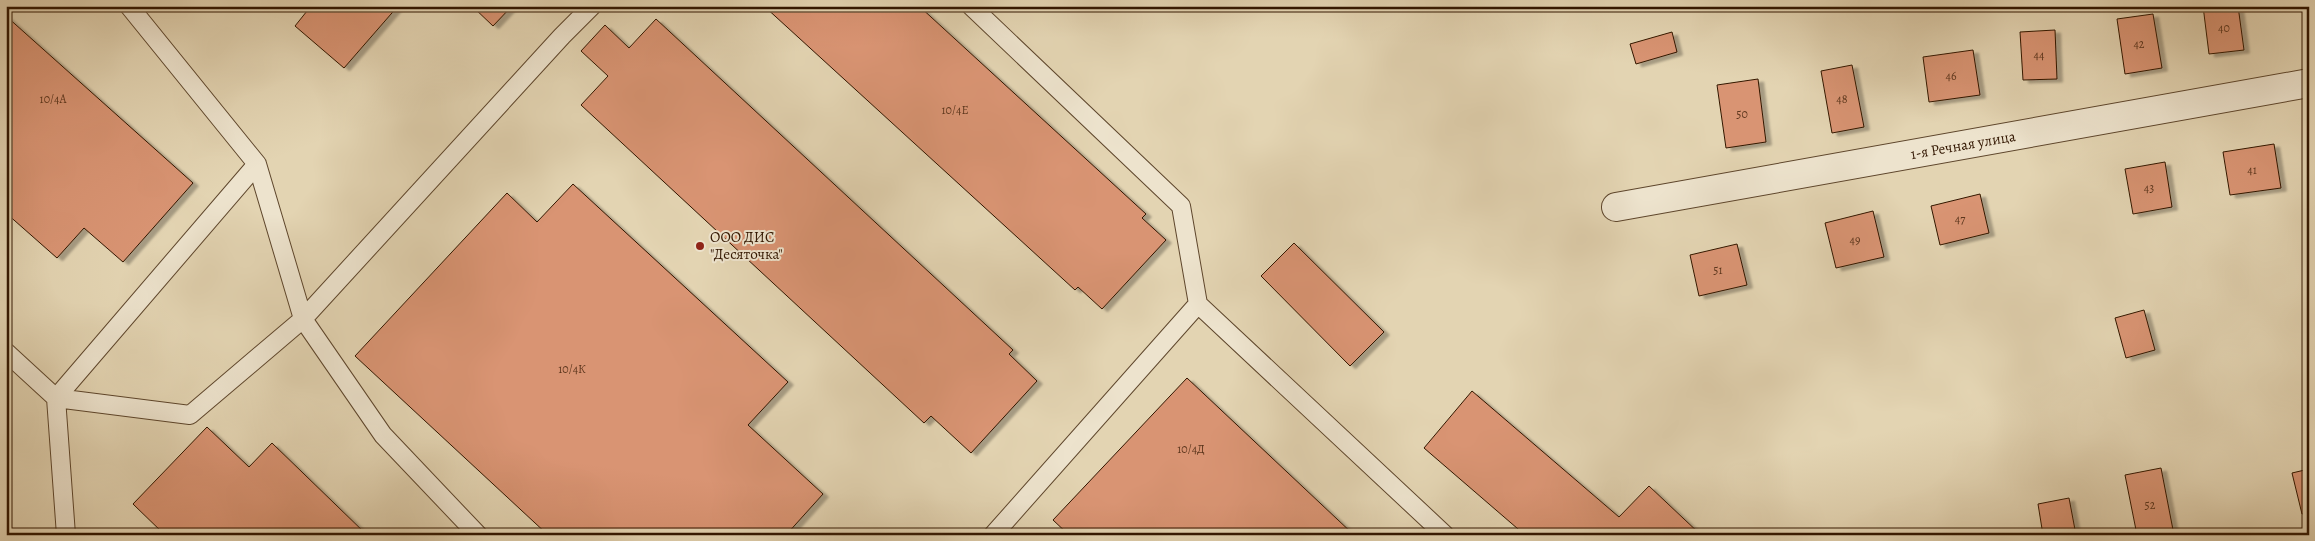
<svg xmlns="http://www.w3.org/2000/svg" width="2315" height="541" font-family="Alegreya,serif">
<defs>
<filter id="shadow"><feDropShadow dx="5.5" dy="3" stdDeviation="1" flood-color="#0004"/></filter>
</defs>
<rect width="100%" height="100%" fill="#e3d4b2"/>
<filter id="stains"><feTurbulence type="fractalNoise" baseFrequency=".004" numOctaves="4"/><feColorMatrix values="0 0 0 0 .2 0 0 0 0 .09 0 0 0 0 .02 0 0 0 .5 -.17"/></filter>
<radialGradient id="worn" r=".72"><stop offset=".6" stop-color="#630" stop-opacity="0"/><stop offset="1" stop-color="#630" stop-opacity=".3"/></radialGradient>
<path fill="#d99473" stroke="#321600" filter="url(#shadow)" d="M311,6H398L344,68L295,26Z
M472,6H512L493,26Z
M764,6H919L1146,214L1142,218L1166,240L1102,309L1078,287L1075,290Z
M2203,6H2238L2244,50L2209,54Z
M2153,14L2162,68L2125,74L2117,19Z
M6,16L193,183L123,262L84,228L57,258L6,213Z
M656,19L1013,350L1009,354L1037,381L971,453L931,416L924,423L581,105L608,76L581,51L605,25L629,48Z
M2055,30L2057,79L2023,80L2020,32Z
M1672,32L1677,52L1636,64L1630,44Z
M1973,50L1980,95L1929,102L1923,57Z
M1852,65L1864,127L1832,133L1821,71Z
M1758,79L1766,142L1726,148L1717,85Z
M2274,144L2281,188L2230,195L2223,152Z
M2165,162L2172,207L2133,214L2125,169Z
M573,184L788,382L748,425L823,494L786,535H548L355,356L507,193L537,222Z
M1980,194L1989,233L1940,245L1931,206Z
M1873,211L1884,257L1836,268L1825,223Z
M1294,243L1384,332L1350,366L1261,276Z
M1737,244L1747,285L1699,296L1690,255Z
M2144,310L2155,350L2126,358L2115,318Z
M1187,378L1354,535H1069L1053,520Z
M1472,391L1619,517L1649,486L1701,535H1525L1424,448Z
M207,427L249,467L272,443L367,535H165L133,504Z
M2161,468L2174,535H2137L2125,475Z
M2309,469V512L2302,514L2292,473Z
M2069,498L2076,535H2043L2038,504Z"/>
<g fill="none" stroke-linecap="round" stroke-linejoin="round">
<defs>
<path id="lane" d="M129,6L257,164L303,319L383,435L478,535
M971,6L1181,206L1198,304
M6,352L56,398L257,164
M66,535L56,398L190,415L303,319L562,36L592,6
M993,535L1198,304L1445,535"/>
<path id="street" d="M1616,207L2309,83"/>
</defs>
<use href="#lane" stroke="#5e462c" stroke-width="20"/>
<use href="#street" stroke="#5e462c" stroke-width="30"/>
<use href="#lane" stroke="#ede3cd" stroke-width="18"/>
<use href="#street" stroke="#ede3cd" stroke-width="28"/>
</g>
<circle fill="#8f2418" stroke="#ede3cd" stroke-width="2" cx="700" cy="246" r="5"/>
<g text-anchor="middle" stroke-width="4" stroke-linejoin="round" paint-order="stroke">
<g font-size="12" fill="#5c361d">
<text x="2224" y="32">40</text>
<text x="2139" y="48">42</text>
<text x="2039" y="59">44</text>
<text x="1951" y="80">46</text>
<text x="53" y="103">10/4А</text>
<text x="1842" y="103">48</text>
<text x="955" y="114">10/4Е</text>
<text x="1742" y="118">50</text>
<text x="2252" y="174">41</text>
<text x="2149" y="192">43</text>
<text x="1960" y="223">47</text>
<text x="1855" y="244">49</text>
<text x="1718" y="274">51</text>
<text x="572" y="373">10/4К</text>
<text x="1191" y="453">10/4Д</text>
<text x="2150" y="509">52</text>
</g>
<g font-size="15" fill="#321600" stroke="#ede3cd">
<text transform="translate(1963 145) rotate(-10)" y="5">1-я Речная улица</text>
</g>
<g font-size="15" fill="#321600" stroke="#ede3cd" text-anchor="start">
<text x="710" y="242">ООО ДИС<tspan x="710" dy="17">"Десяточка"</tspan></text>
</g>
</g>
<rect width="2315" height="541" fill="none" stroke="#e3d4b2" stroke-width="25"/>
<rect x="8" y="8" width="2300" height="526" fill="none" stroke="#321600" stroke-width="2.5"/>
<rect x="12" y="12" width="2290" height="516" fill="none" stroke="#321600"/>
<rect width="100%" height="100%" filter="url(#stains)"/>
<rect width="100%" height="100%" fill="url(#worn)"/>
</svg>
